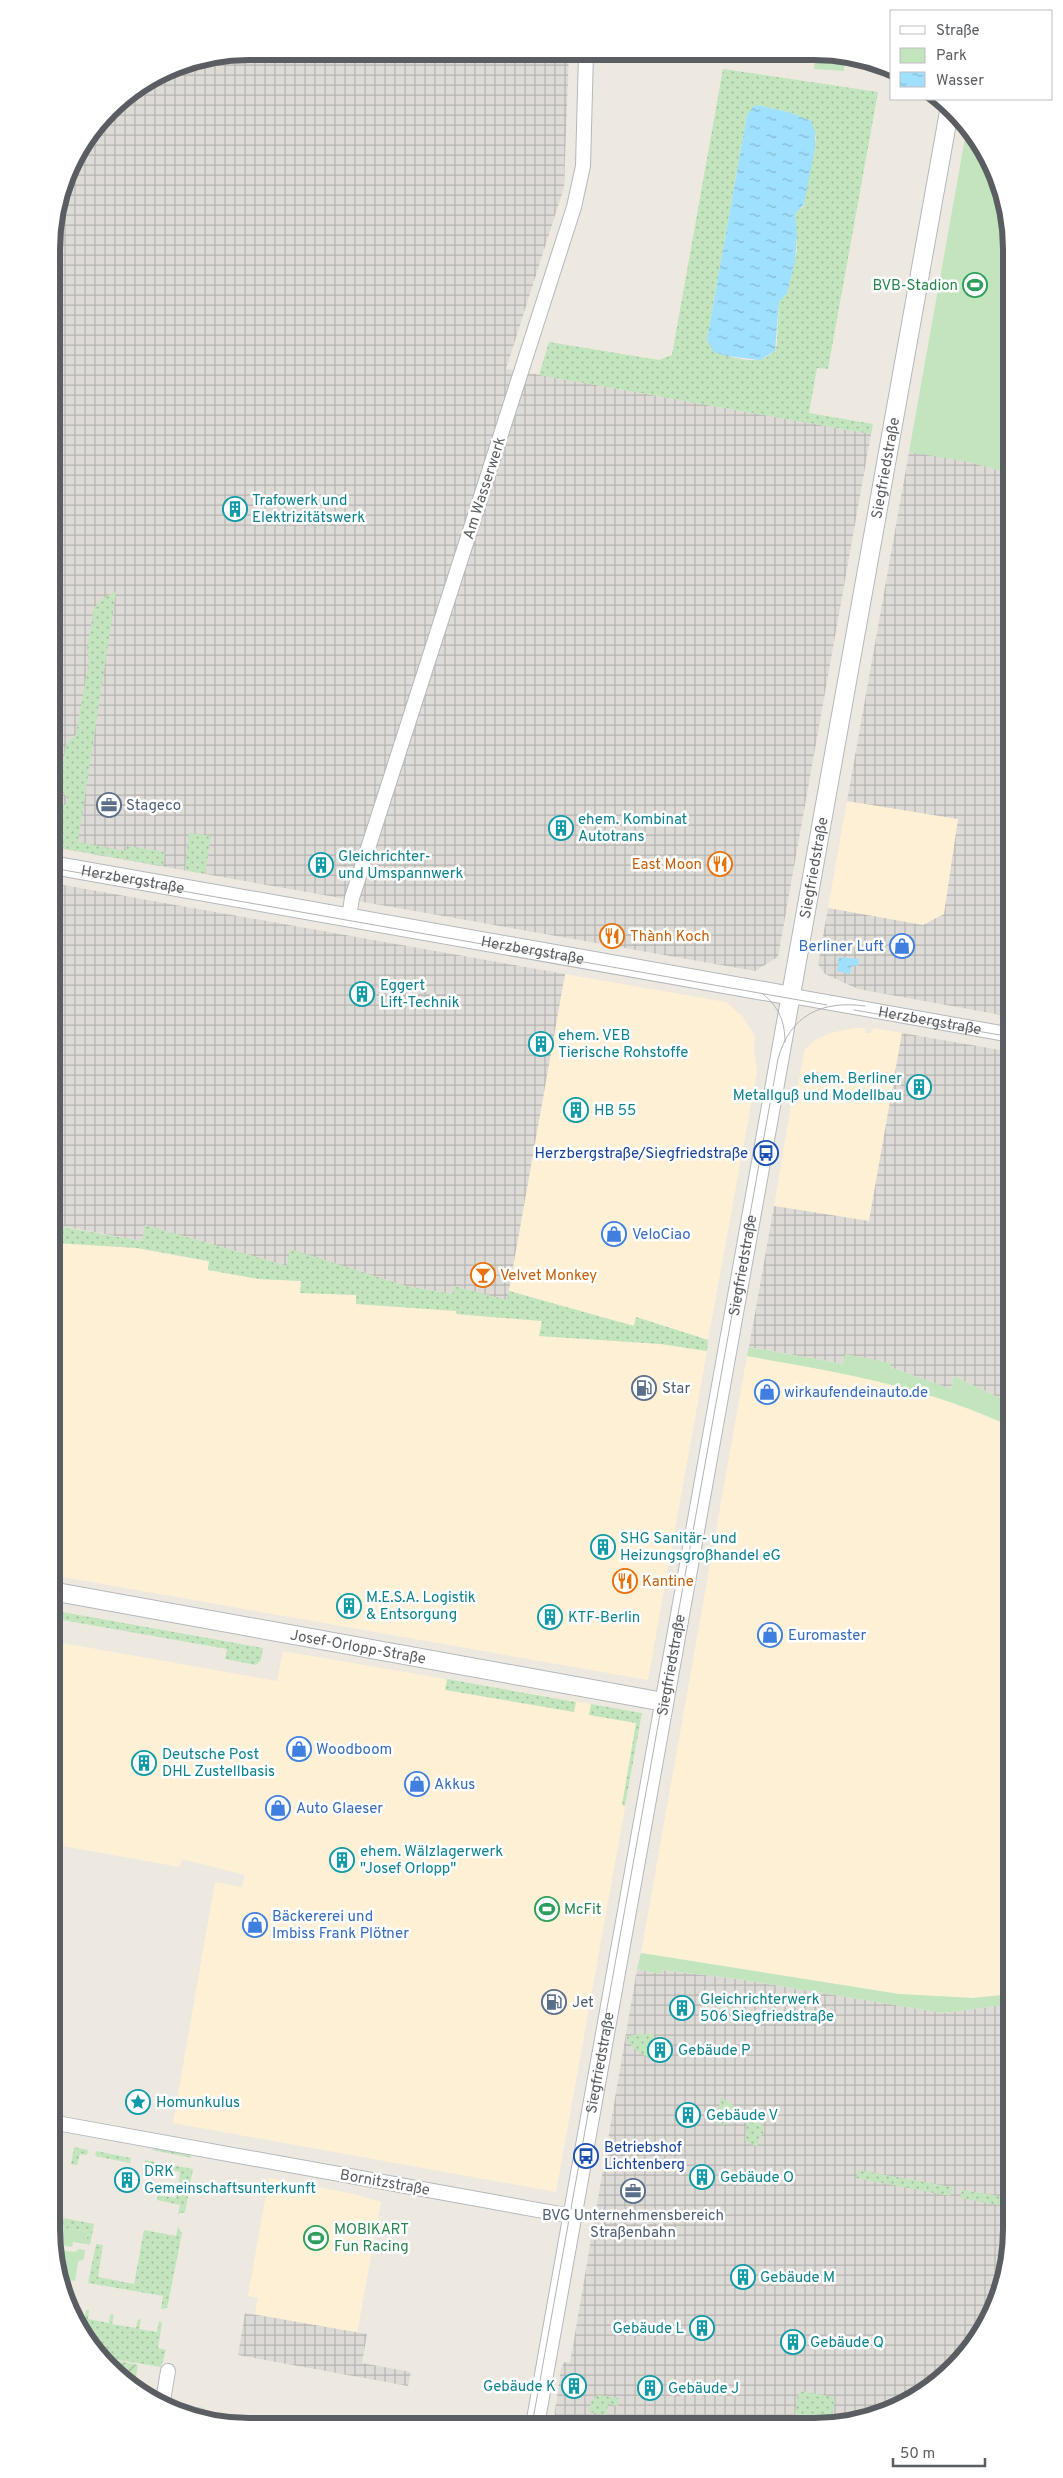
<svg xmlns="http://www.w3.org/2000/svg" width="1063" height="2478" font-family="Overpass,sans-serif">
<defs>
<pattern id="industrial-grid" width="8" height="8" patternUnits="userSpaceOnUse" patternTransform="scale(1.25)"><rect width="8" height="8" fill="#dedbd6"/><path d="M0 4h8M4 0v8" fill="none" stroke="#b7b5b1"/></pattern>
<pattern id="grass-dots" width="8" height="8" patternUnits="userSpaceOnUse" patternTransform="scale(1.25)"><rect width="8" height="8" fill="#c2e5bd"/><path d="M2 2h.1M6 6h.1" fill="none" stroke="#a1bd9d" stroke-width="1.8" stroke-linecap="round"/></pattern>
<pattern id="garden-furrows" width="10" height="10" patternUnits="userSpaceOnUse" patternTransform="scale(1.25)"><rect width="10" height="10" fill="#c2e5bd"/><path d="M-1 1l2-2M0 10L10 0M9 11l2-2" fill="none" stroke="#a1bd9d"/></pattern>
<pattern id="water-ripples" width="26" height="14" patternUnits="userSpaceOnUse" patternTransform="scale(1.25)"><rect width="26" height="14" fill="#9fe0ff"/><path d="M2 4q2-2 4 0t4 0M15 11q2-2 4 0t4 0" fill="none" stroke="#85b9d2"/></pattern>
</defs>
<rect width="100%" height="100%" fill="#ede9e1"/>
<path fill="#fef0d5" d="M847,801L958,819L944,914L923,925L828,908Z
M565,974L726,1002L743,1017L755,1036L754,1049L757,1072L708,1340L636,1317L634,1326L509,1291Z
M855,1028H865V1033H870L874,1028L902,1033L869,1221L774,1206L794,1087L798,1085L805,1049L815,1040L830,1033Z
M55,1243L137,1248L209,1262L208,1270L259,1279L302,1281L300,1293L357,1295L356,1304L457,1311V1314L542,1321L540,1336L661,1344L707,1351L648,1680L51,1575V1260Z
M747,1356L861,1376L900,1386L940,1397L1012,1427L1011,1994L973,1998L899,1994L641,1953Z
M51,1641L277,1681L283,1651L642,1713L556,2192L173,2123L215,1882L242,1887L245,1875L182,1859L180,1867L51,1844Z
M269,2178L354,2194L381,2202L357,2333L255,2314L258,2298L248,2296Z"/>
<path fill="url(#industrial-grid)" d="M249,51L569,53L564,187L506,369L871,434L778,957L755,971L52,847V235L72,161L118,100L173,66Z
M917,451L970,462L1012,474V1017L858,989L825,974L818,964L828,908L923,925L944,914L958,819L847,801L909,452L916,453Z
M52,883L565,974L507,1301L454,1286L452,1294L406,1286L291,1250L287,1266L145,1225L142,1241L51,1224Z
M902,1033L1012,1052V1404L954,1376L951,1389L890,1367L891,1363L846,1355L844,1364L749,1347L774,1206L869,1221Z
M637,1969L661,1974V1970L738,1979L943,2013L1011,2004V2242L997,2305L963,2359L924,2394L865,2420L814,2427L553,2425L561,2369L564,2362L570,2363Z
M245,2313L367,2334L362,2363L411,2372L408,2386L238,2355Z"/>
<path fill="url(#grass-dots)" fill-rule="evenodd" d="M723,69L878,92L828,369L817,368L809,413L873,424L871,434L539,375L549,342L659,360L672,355ZM757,105L792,113L811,121L816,137L803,207L796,210L795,214L797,250L787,293L779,302L777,344L775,351C771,354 766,358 761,359C746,363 714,355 707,340L747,115Z
M116,592L78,842L126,851L127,846L165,852L163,866L54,847L53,838L57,809L67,803L68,799L59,788L66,745L76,734L89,661L87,649L94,608L103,598Z
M189,833L211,836L205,874L185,870Z
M51,1225L142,1241L145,1225L287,1266L290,1249L406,1286L452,1294L454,1286L507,1300L509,1291L634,1326L636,1317L708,1340L707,1351L661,1344L539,1336L542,1321L456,1314V1311L356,1304V1295L300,1293L301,1281L259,1279L208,1270L209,1261L137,1248L55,1243V1235L51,1234Z
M51,1610L263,1648L261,1660L256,1665L225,1659L227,1649L51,1618Z
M447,1679L576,1702L574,1712L445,1690Z
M591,1704L642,1713L625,1806L622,1805L636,1723L589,1715Z
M637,2034H654L649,2058L638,2052L627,2041V2037Z
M721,2097L763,2126V2134L759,2138L757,2147L745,2140L747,2122L726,2118L725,2125L715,2123Z
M74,2147L88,2150L87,2155L80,2154L77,2165L71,2164Z
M156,2148L188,2153L192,2158L152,2150Z
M96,2151L131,2158L130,2163L95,2156Z
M145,2160L193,2169L185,2212L178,2214L180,2205L157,2200L158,2195L176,2198L180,2172L144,2165Z
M858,2170L952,2187L950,2196L856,2178Z
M962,2190L1011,2198V2207L960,2198Z
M58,2217L94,2224L90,2245L86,2244L88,2232L64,2228L61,2245L53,2243Z
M178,2227L182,2233L167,2308L161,2309L163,2296L88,2283L96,2244L103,2245L98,2277L134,2284L144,2230L176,2236Z
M86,2310H89L88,2319L109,2323L110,2314L114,2315L112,2324L136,2328L138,2319L141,2320L139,2329L157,2332L159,2321L162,2323L158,2348L166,2350L161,2367L100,2357L78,2328L73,2317L84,2319Z
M802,2391L833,2397L835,2401L831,2420L828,2423L798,2418L795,2414L798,2394Z
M598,2395L619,2398L618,2406L608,2404L606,2415L589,2412L591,2401Z
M175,2405L196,2409L197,2407L204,2408V2411L247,2418V2416L254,2417V2420L275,2423H261L180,2408L182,2413L174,2411Z"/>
<path fill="#c2e5bd" d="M815,59L844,61V71L814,69Z
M967,127L985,150L1005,198L1012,249V474L970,462L909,452Z
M749,1347L843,1364L845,1354L891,1363L890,1367L951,1389L954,1376L1012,1404V1427C925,1386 841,1373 747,1356Z
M641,1953L899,1994L973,1998L1011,1994V2004L943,2013L738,1979L662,1970L661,1974L637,1969Z
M64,2228L88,2232L86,2244L73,2242L72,2247L61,2245Z
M54,2249L75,2252L79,2249L85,2250L84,2259L78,2262L75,2281L58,2278Z"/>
<path fill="url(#garden-furrows)" d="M51,2143L58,2144L51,2192Z
M100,2357L138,2365L134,2387L109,2369Z"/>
<path fill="url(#water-ripples)" d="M757,105L792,113L811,121L815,132V148L804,204L795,214L797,234L795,262L787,293L779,302L775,351L760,360L727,356L714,352L707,340L747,115L753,107Z
M839,957L859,959L858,966L852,965L850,974L837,971Z"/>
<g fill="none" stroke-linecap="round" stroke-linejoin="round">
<defs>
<g id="minor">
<path d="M349,917L352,898L574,207L583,166L586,53"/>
<path id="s1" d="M792,996L1012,1035"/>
<path d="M51,2122L571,2216"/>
<path d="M162,2407L168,2371"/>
</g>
<g id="tertiary">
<path id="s2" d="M52,865L792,996"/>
<path id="s3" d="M51,1591L664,1702"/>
<path id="s4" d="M535,2425L950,106"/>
</g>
</defs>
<use href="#minor" stroke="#b4b8bc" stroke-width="16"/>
<use href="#tertiary" stroke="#b4b8bc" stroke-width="20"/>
<use href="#minor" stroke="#fff" stroke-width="14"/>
<use href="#tertiary" stroke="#fff" stroke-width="18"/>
<path stroke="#b2b3b3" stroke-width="1" d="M52,868L827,1005
M763,994C779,1007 785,1022 785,1042
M854,1010L1012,1037
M532,2425L778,1059C790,1015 822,1000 865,1006"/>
</g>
<defs>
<symbol id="stadium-ring" viewBox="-11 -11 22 22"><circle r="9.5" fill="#fff" stroke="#2e9e5b" stroke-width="1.5"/><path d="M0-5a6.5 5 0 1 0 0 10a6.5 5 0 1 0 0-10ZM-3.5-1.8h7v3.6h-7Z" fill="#2e9e5b"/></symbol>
<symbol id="building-ring" viewBox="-11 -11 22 22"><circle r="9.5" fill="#fff" stroke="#0f9aa8" stroke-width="1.5"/><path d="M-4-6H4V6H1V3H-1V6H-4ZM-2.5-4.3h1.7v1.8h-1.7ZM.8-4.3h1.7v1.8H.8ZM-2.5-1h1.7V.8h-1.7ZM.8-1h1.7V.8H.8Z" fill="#0f9aa8"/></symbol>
<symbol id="office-ring" viewBox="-11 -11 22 22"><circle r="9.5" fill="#fff" stroke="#5c6f8a" stroke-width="1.5"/><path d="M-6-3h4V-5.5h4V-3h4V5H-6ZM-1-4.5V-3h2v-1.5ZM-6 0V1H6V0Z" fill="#5c6f8a"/></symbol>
<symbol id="restaurant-ring" viewBox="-11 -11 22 22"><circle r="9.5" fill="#fff" stroke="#e8710a" stroke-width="1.5"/><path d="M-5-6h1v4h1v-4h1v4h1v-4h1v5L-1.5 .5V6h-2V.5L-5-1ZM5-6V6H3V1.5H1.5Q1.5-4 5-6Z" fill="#e8710a"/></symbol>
<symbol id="shop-ring" viewBox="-11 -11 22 22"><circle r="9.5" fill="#fff" stroke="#3f7fe0" stroke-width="1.5"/><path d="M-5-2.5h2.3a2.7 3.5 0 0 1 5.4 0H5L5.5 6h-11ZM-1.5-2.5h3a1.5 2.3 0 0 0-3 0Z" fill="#3f7fe0"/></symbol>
<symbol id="bus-ring" viewBox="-11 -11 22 22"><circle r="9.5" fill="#fff" stroke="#1a4fb4" stroke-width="1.5"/><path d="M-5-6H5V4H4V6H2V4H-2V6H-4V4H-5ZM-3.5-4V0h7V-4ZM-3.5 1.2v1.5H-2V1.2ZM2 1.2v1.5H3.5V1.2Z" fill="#1a4fb4"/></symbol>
<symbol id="bar-ring" viewBox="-11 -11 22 22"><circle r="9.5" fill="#fff" stroke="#e8710a" stroke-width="1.5"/><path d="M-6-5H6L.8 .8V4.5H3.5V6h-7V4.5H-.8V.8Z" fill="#e8710a"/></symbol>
<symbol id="fuel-ring" viewBox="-11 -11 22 22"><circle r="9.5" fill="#fff" stroke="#5c6f8a" stroke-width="1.5"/><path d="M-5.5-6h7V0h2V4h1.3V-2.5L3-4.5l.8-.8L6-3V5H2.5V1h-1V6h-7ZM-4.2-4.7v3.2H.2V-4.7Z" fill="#5c6f8a"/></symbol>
<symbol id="sight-ring" viewBox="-11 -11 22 22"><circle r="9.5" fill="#fff" stroke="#0f9aa8" stroke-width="1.5"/><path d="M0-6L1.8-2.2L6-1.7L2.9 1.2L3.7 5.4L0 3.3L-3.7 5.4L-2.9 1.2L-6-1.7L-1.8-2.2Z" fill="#0f9aa8"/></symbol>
</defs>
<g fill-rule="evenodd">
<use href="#stadium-ring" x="961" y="271" width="28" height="28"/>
<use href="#building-ring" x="221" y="495" width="28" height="28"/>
<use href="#office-ring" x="95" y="791" width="28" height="28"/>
<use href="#building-ring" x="547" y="814" width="28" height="28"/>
<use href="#restaurant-ring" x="706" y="850" width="28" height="28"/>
<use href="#building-ring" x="307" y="851" width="28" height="28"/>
<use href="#restaurant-ring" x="598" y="922" width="28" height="28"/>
<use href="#shop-ring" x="888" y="932" width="28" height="28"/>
<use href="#building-ring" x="348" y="980" width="28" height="28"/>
<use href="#building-ring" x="527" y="1030" width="28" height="28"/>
<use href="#building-ring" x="905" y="1073" width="28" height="28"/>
<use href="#building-ring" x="562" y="1096" width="28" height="28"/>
<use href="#bus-ring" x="752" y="1139" width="28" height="28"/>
<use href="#shop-ring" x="600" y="1220" width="28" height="28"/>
<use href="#bar-ring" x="469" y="1261" width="28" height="28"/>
<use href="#fuel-ring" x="630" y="1374" width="28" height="28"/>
<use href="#shop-ring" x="753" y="1378" width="28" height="28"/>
<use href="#building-ring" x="589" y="1533" width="28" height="28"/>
<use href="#restaurant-ring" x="611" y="1567" width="28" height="28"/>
<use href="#building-ring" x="335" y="1592" width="28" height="28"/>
<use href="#building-ring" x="536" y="1603" width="28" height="28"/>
<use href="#shop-ring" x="756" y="1621" width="28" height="28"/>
<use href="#shop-ring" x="285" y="1735" width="28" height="28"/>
<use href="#building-ring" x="130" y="1749" width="28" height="28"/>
<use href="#shop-ring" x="403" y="1770" width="28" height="28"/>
<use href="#shop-ring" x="264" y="1794" width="28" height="28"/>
<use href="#building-ring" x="328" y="1846" width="28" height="28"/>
<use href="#stadium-ring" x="533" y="1895" width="28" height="28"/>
<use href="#shop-ring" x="241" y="1911" width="28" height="28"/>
<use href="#fuel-ring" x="540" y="1988" width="28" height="28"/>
<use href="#building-ring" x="668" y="1994" width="28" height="28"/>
<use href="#building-ring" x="646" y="2036" width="28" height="28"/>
<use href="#sight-ring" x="124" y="2088" width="28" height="28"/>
<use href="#building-ring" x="674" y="2101" width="28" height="28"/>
<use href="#bus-ring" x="572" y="2142" width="28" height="28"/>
<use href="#building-ring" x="688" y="2163" width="28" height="28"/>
<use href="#building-ring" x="113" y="2166" width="28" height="28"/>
<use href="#office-ring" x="619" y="2177" width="28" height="28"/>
<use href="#stadium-ring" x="302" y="2224" width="28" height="28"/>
<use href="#building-ring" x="729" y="2263" width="28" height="28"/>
<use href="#building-ring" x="688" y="2314" width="28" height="28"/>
<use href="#building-ring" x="779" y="2328" width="28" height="28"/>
<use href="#building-ring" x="560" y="2372" width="28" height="28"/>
<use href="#building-ring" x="636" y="2374" width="28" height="28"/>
</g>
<g text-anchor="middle" stroke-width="5" stroke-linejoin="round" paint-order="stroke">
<g font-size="15" fill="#27864d" stroke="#fff" text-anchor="start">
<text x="958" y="290" text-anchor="end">BVB-Stadion</text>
<text x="564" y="1914">McFit</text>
<text x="334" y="2234">MOBIKART<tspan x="334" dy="17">Fun Racing</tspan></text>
</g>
<g font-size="15" fill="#5a5e62" stroke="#fff">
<text dy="5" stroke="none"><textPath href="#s4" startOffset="1988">Siegfriedstraße</textPath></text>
<text transform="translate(484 488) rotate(-72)" y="5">Am Wasserwerk</text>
<text dy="5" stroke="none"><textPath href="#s4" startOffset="1582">Siegfriedstraße</textPath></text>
<text dy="5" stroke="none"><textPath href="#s2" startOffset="82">Herzbergstraße</textPath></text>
<text dy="5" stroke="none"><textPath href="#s2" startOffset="488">Herzbergstraße</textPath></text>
<text dy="5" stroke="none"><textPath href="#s1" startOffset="140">Herzbergstraße</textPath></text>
<text dy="5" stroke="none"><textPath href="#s4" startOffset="1178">Siegfriedstraße</textPath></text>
<text dy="5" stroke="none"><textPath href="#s3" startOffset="312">Josef-Orlopp-Straße</textPath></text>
<text dy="5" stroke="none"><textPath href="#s4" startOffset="772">Siegfriedstraße</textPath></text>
<text dy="5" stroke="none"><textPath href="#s4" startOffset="368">Siegfriedstraße</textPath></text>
<text transform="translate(385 2182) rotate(10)" y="5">Bornitzstraße</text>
</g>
<g font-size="15" fill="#0d838f" stroke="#fff" text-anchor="start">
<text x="252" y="505">Trafowerk und<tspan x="252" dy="17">Elektrizitätswerk</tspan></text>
<text x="578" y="824">ehem. Kombinat<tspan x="578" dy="17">Autotrans</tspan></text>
<text x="338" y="861">Gleichrichter-<tspan x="338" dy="17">und Umspannwerk</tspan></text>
<text x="380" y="990">Eggert<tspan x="380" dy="17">Lift-Technik</tspan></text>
<text x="558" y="1040">ehem. VEB<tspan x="558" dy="17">Tierische Rohstoffe</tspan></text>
<text x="902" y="1083" text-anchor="end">ehem. Berliner<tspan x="902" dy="17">Metallguß und Modellbau</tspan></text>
<text x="594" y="1115">HB 55</text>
<text x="620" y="1543">SHG Sanitär- und<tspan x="620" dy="17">Heizungsgroßhandel eG</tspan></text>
<text x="366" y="1602">M.E.S.A. Logistik<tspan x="366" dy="17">&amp; Entsorgung</tspan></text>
<text x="568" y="1622">KTF-Berlin</text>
<text x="162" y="1759">Deutsche Post<tspan x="162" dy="17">DHL Zustellbasis</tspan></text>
<text x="360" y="1856">ehem. Wälzlagerwerk<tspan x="360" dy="17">"Josef Orlopp"</tspan></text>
<text x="700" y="2004">Gleichrichterwerk<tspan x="700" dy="17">506 Siegfriedstraße</tspan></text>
<text x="678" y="2055">Gebäude P</text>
<text x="156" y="2107">Homunkulus</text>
<text x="706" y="2120">Gebäude V</text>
<text x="144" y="2176">DRK<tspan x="144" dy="17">Gemeinschaftsunterkunft</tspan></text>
<text x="720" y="2182">Gebäude O</text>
<text x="760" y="2282">Gebäude M</text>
<text x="684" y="2333" text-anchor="end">Gebäude L</text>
<text x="810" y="2347">Gebäude Q</text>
<text x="556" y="2391" text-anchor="end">Gebäude K</text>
<text x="668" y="2393">Gebäude J</text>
</g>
<g font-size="15" fill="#4e5e75" stroke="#fff" text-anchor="start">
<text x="126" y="810">Stageco</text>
<text x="662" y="1393">Star</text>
<text x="572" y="2007">Jet</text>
<text x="633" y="2220" text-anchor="middle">BVG Unternehmensbereich<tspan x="633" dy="17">Straßenbahn</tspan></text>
</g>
<g font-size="15" fill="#c56008" stroke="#fff" text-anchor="start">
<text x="702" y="869" text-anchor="end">East Moon</text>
<text x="630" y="941">Thành Koch</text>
<text x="500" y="1280">Velvet Monkey</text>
<text x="642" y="1586">Kantine</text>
</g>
<g font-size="15" fill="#366cbe" stroke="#fff" text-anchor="start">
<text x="884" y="951" text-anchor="end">Berliner Luft</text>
<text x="632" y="1239">VeloCiao</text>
<text x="784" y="1397">wirkaufendeinauto.de</text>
<text x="788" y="1640">Euromaster</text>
<text x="316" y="1754">Woodboom</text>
<text x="434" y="1789">Akkus</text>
<text x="296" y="1813">Auto Glaeser</text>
<text x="272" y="1921">Bäckererei und<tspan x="272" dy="17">Imbiss Frank Plötner</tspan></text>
</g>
<g font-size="15" fill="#164399" stroke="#fff" text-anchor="end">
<text x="748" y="1158">Herzbergstraße/Siegfriedstraße</text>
<text x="604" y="2152" text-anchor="start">Betriebshof<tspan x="604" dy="17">Lichtenberg</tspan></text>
</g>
</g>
<path d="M0 0H1063V2478H0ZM249 60H814A189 189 0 0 1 1003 249V2229A189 189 0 0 1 814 2418H249A189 189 0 0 1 60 2229V249A189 189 0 0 1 249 60Z" fill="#fff" fill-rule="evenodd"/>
<path fill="none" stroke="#5a5e62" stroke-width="6" d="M249 60H814A189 189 0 0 1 1003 249V2229A189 189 0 0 1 814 2418H249A189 189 0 0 1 60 2229V249A189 189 0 0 1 249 60Z"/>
<rect x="890" y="10" width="162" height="90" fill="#ffffff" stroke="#bdbfc0"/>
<rect x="900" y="26" width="25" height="8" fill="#ffffff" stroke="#bdbfc0"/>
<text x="936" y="35" font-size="15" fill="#5a5e62">Straße</text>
<rect x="900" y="48" width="25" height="15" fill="#c2e5bd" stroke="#bdbfc0"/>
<text x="936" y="60" font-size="15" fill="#5a5e62">Park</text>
<rect x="900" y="72" width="25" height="15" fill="url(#water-ripples)" stroke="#bdbfc0"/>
<text x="936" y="85" font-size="15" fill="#5a5e62">Wasser</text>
<path d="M893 2458v8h92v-8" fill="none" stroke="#5a5e62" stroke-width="2.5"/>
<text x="900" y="2458" font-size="15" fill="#5a5e62" stroke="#ffffff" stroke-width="4" paint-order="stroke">50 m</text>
</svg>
